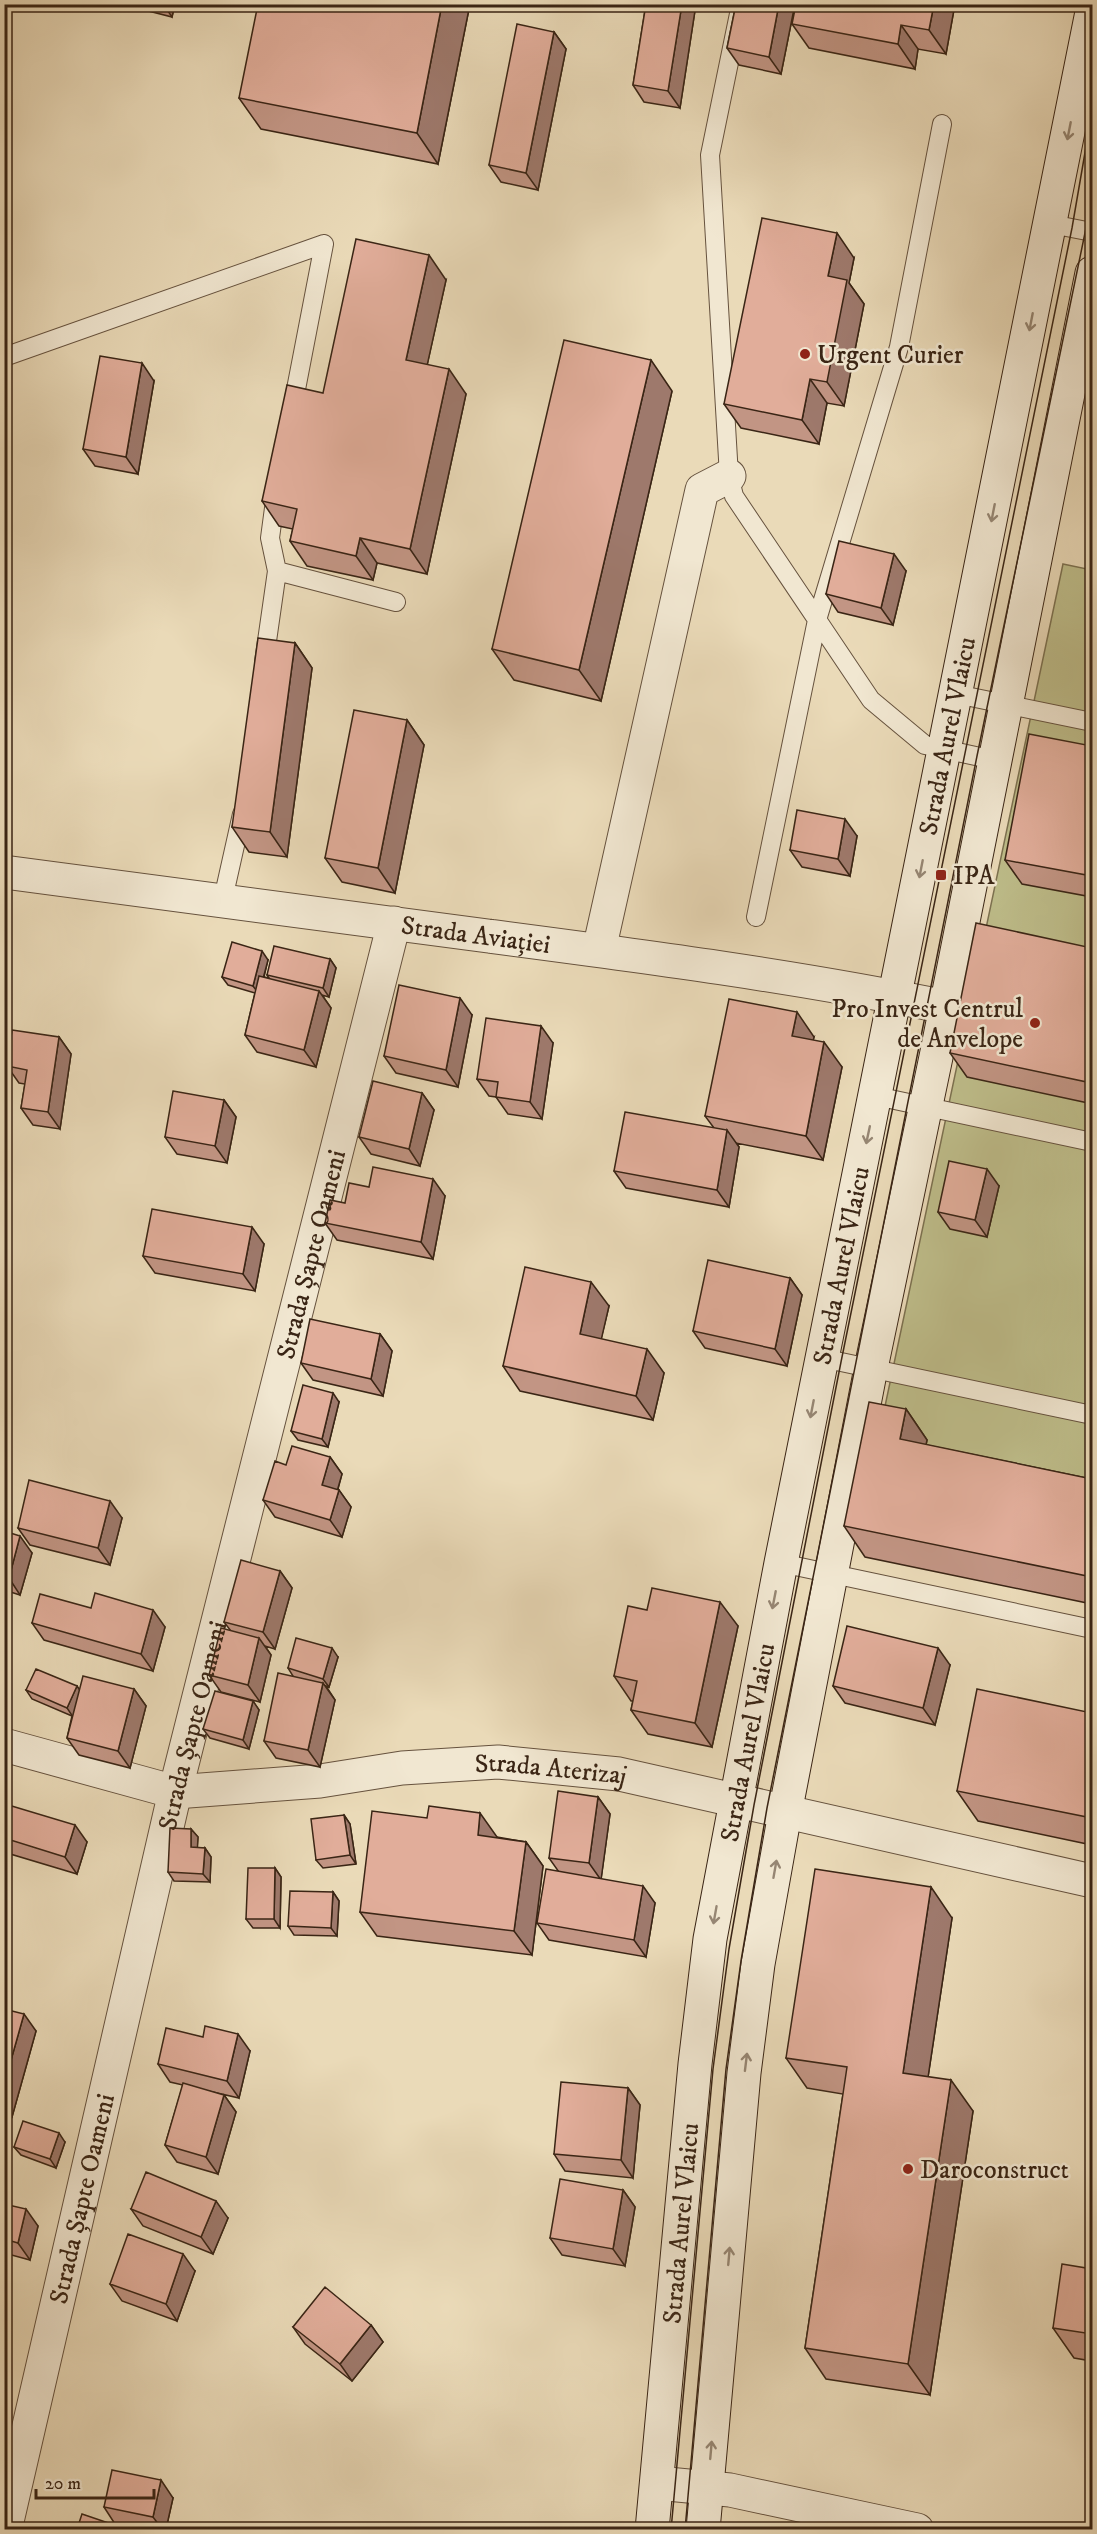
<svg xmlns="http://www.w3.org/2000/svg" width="1097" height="2534" font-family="'IM FELL DW Pica',serif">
<rect width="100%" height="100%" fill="#eadab8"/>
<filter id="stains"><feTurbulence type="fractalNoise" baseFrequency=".00333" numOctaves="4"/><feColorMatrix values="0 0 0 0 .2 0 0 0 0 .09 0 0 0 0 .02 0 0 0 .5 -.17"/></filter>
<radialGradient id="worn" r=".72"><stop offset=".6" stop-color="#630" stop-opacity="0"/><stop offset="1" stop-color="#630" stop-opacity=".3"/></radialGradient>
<path fill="#bebd8a" stroke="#7c7150" stroke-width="1.5" d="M1063,564L1092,570V1588L858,1534Z"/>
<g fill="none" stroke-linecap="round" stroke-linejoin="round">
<defs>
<path id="lane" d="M741,4L710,155L729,476L734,496L871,700L925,745L994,760
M1051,224L1092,232
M4,357L324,244
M292,410L324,244
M277,571L396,602
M264,662L277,571L270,538L276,493
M956,694L1092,722
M223,899L242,814
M756,917L817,620L899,347L942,124
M876,1096L1092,1142
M822,1358L1092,1415
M781,1563L1092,1629"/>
<g id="street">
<path id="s1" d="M4,872C166,892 327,914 488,936C641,956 795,976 946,1007"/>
<path d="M599,950L702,490L729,476"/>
<path id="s2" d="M4,1745L175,1792L320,1781L402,1768L498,1762L619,1774L1092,1881"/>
<path d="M657,2483L730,2490L917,2530"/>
<path id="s3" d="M5,2530L175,1792L394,923"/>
</g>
<g id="secondary">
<path id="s4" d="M652,2530L695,2064L710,1939L781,1563L1092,12"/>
<path d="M703,2530L744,2073L758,1964L785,1813L871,1368L936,1057L1092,273"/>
</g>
</defs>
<use href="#lane" stroke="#66523e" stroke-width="20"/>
<use href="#street" stroke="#66523e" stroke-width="35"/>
<use href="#secondary" stroke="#3a2515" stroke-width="35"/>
<use href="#lane" stroke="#f1e7d1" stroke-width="18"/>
<use href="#street" stroke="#f1e7d1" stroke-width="33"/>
<use href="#secondary" stroke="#f1e7d1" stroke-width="33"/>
<path stroke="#3a2515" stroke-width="1.5" d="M671,2530L713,2069L729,1949L754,1805L841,1362L1072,228L1092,112
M685,2530L726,2069L741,1961L767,1808L977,756L1092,199"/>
</g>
<path fill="#c29584" stroke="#3a2515" stroke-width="1.5" d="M121,4H175L172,17Z
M470,4L438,164L261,129L239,98Z
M646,4H696L680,108L644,102L633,85Z
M736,4H795L781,74L739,65L727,48Z
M796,4H955L946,54L918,49L915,69L809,48L792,24Z
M554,32L566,49L538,190L501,182L489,165Z
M854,258L849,283L864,304L844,406L827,403L819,444L741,428L724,404Z
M446,280L427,365L466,394L427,574L377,563L373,580L307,566L290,541L293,529L279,526L262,501L323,393Z
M154,381L138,474L95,466L83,449Z
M672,391L601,701L514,680L492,649Z
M906,571L893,625L838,612L826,594Z
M295,643L312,668L287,857L249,852L232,827Z
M407,720L424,745L395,893L342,882L325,858Z
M1092,746V897L1022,884L1005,860Z
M857,836L850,876L802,867L790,850Z
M1092,948V1112L1087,1104L1088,1103L967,1077L950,1053Z
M330,959L336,968L329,997L322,995L331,1008L316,1067L257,1052L245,1035L255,993L228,985L222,977L268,960L264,977L269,978L267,975Z
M472,1015L458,1087L396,1073L384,1056Z
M59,1037L71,1054L60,1129L33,1125L21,1108L25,1084L19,1083L7,1066Z
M814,1037L813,1040L842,1067L823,1160L736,1143L739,1147L729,1207L626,1188L614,1171L714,1128L705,1116Z
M553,1043L542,1119L508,1114L496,1097L489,1096L477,1079Z
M422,1093L434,1110L420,1166L371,1154L359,1137Z
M224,1100L236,1117L227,1163L177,1154L165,1137Z
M999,1186L987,1237L950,1229L938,1212Z
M369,1187L445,1196L433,1259L337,1240L325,1223L345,1203Z
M264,1244L255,1291L155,1273L143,1256Z
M790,1278L802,1295L787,1366L705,1348L693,1331Z
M609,1306L601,1339L664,1373L653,1420L520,1391L503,1366Z
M380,1334L392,1351L383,1396L313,1380L301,1363Z
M339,1402L328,1447L298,1440L291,1431Z
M906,1409L927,1440L926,1445L1092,1479V1604L865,1557L844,1526Z
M330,1457L342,1474L338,1489L351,1507L342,1537L275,1517L263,1500L286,1465Z
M122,1518L110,1565L30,1545L18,1528Z
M4,1531L32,1553L20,1595L4,1590Z
M280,1571L292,1588L275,1649L265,1646L271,1655L260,1702L221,1692L209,1675L231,1631L224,1622Z
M91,1608L165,1627L153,1671L44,1640L32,1623Z
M647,1610L738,1626L712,1747L648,1734L631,1710L633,1701H631L614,1676Z
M338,1657L329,1687L326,1686L335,1700L320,1767L276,1758L264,1741L293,1676L288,1668Z
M950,1665L935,1725L845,1703L833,1686Z
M77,1686L79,1690L134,1689L146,1706L130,1768L79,1755L67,1738L72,1716L32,1699L26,1690Z
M253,1701L259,1710L249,1749L210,1738L203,1729Z
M1092,1713V1845L978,1821L957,1791Z
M598,1797L610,1814L601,1879L655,1903L646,1957L549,1940L537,1923L559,1872L549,1858Z
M5,1804L87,1842L77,1874L7,1853L4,1849Z
M344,1815L350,1824L356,1864L323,1868L316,1860Z
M191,1829L198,1837L197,1848H205L211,1857L210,1882L174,1881L168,1872Z
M497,1837L526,1842L543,1866L532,1955L377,1936L360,1912Z
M275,1868L281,1877L280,1928H253L246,1919Z
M333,1892L339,1901L337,1936L294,1935L288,1926Z
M952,1918L928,2077L973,2111L930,2395L826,2379L805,2348L843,2094L807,2088L786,2058Z
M4,2009L36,2031L12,2117L4,2114Z
M250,2051L239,2098L204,2090L224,2095L236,2112L218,2174L177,2162L165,2145L183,2085L170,2082L158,2064Z
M628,2088L640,2105L633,2178L565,2171L554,2154Z
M65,2142L56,2168L21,2155L14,2147Z
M623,2190L635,2207L625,2266L562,2255L550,2238Z
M4,2204L38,2226L30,2260L4,2253Z
M131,2209L228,2218L213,2254L143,2226Z
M1092,2269V2361L1074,2358L1053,2328Z
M195,2271L177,2321L122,2301L110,2284Z
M371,2325L383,2342L352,2381L305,2344L293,2327Z
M173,2498L166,2529H142L115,2524L104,2507Z"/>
<path fill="#9e796c" stroke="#3a2515" stroke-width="1.5" d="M163,4H175L172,17Z
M442,4H470L438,164L417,133Z
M682,4H696L680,108L668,91Z
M779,4H795L781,74L769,57Z
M934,4H955L946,54L929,30Z
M901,25L918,49L915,69L898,44Z
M554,32L566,49L538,190L526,173Z
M837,233L854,258L849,283L864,304L844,406L827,382L828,276Z
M429,255L446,280L423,384L406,360Z
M651,360L672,391L601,701L579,670Z
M142,363L154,381L138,474L126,457Z
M449,369L466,394L427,574L410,549Z
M810,379L827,403L819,444L802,420Z
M360,538L377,563L373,580L356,556Z
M894,554L906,571L893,625L881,608Z
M295,643L312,668L287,857L270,832Z
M407,720L424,745L395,893L378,868Z
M845,819L857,836L850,876L838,859Z
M262,951L268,960L259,994L253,986Z
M330,959L336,968L329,997L323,988Z
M319,991L331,1008L316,1067L304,1050Z
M460,998L472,1015L458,1087L446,1070Z
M797,1012L814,1037L809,1060L792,1036Z
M541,1026L553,1043L542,1119L530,1102Z
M59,1037L71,1054L60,1129L48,1112Z
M824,1042L842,1067L823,1160L806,1136Z
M1092,1053V1090L1087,1082Z
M422,1093L434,1110L420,1166L409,1149Z
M224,1100L236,1117L227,1163L215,1146Z
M727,1130L739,1147L729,1207L717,1190Z
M987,1169L999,1186L987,1237L975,1220Z
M433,1179L445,1196L433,1259L421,1242Z
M252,1227L264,1244L255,1291L243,1274Z
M790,1278L802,1295L787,1366L775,1349Z
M591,1282L609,1306L597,1358L580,1334Z
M380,1334L392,1351L383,1396L371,1379Z
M647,1349L664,1373L653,1420L636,1396Z
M333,1393L339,1402L328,1447L322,1439Z
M906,1409L927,1440L921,1470L900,1439Z
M330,1457L342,1474L334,1502L322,1485Z
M339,1490L351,1507L342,1537L330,1520Z
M110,1501L122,1518L110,1565L98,1548Z
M20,1536L32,1553L20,1595L9,1578Z
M280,1571L292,1588L275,1649L263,1632Z
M720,1602L738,1626L712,1747L695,1723Z
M153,1610L165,1627L153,1671L141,1654Z
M259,1638L271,1655L260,1702L248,1685Z
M332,1648L338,1657L329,1687L323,1679Z
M938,1648L950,1665L935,1725L923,1708Z
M323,1683L335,1700L320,1767L308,1750Z
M77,1686L83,1695L73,1717L67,1708Z
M134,1689L146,1706L130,1768L118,1751Z
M253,1701L259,1710L249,1749L243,1740Z
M598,1797L610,1814L601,1880L589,1863Z
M480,1813L497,1837L495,1860L478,1835Z
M344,1815L350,1824L356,1864L350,1855Z
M75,1825L87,1842L77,1874L65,1857Z
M191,1829L198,1837L197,1856L191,1847Z
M526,1842L543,1866L532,1955L514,1931Z
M205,1848L211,1857L210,1882L203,1874Z
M275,1868L281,1877L280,1928L274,1919Z
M643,1886L655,1903L646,1957L634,1940Z
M931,1887L952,1918L924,2104L903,2073Z
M333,1892L339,1901L337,1936L331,1928Z
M24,2014L36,2031L12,2117L4,2106V2085Z
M238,2034L250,2051L239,2098L227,2081Z
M951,2080L973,2111L930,2395L908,2364Z
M628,2088L640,2105L633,2178L621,2160Z
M224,2095L236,2112L218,2174L206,2157Z
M4,2121L8,2126L4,2138Z
M59,2133L65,2142L56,2168L50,2159Z
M623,2190L635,2207L625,2266L613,2249Z
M216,2201L228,2218L213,2254L201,2237Z
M26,2209L38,2226L30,2260L18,2243Z
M183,2254L195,2271L177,2321L166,2304Z
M371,2325L383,2342L352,2381L340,2364Z
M161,2480L173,2498L166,2529H162L153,2517Z"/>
<path fill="#e1ad9a" stroke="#3a2515" stroke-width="1.5" d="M258,4H442L417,133L239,98Z
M646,4H682L668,91L633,85Z
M736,4H779L769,57L727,48Z
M796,4H934L929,30L901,25L898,44L792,24Z
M517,24L554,32L526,173L489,165Z
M762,218L837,233L828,276L847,280L827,382L810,379L802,420L724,404Z
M356,239L429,255L406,360L449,369L410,549L360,538L356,556L290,541L297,509L262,501L287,385L323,393Z
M564,340L651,360L579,670L492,649Z
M100,356L142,363L126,457L83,449Z
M839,541L894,554L881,608L826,594Z
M258,638L295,643L270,832L232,827Z
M354,710L407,720L378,868L325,858Z
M1029,734L1092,746V876L1005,860Z
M797,810L845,819L838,859L790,850Z
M976,923L1092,948V1053L1087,1082L950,1053Z
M232,942L262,951L253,986L222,977Z
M274,946L330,959L323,988L267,975Z
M259,976L319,991L304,1050L245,1035Z
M399,985L460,998L446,1070L384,1056Z
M729,999L797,1012L792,1036L824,1042L806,1136L705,1116Z
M486,1018L541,1026L530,1102L496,1097L498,1082L477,1079Z
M12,1030L59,1037L48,1112L21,1108L27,1070L7,1066Z
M1092,1079V1106L1087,1104Z
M373,1081L422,1093L409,1149L359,1137Z
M173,1091L224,1100L215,1146L165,1137Z
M625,1112L727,1130L717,1190L614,1171Z
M949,1161L987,1169L975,1220L938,1212Z
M373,1167L433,1179L421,1242L325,1223L330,1200L345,1203L349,1183L369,1187Z
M152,1209L252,1227L243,1274L143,1256Z
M708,1260L790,1278L775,1349L693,1331Z
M525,1267L591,1282L580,1334L647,1349L636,1396L503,1366Z
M310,1319L380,1334L371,1379L301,1363Z
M303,1385L333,1393L322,1439L291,1431Z
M869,1402L906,1409L900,1439L1092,1479V1577L844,1526Z
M292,1446L330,1457L322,1485L339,1490L330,1520L263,1500L275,1461L286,1465Z
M29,1480L110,1501L98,1548L18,1528Z
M4,1531L20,1536L9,1578L4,1576Z
M241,1560L280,1571L263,1632L224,1622Z
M652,1588L720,1602L695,1723L631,1710L637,1681L614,1676L628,1606L647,1610Z
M95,1593L153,1610L141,1654L32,1623L40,1594L91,1608Z
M847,1626L938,1648L923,1708L833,1686Z
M221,1628L259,1638L248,1685L209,1675Z
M296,1638L332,1648L323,1679L288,1668Z
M36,1669L77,1686L67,1708L26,1690Z
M278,1673L323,1683L308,1750L264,1741Z
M83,1676L134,1689L118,1751L67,1738Z
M977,1689L1092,1713V1818L957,1791Z
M215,1691L253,1701L243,1740L203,1729Z
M558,1791L598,1797L589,1863L549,1858Z
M5,1804L75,1825L65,1857L4,1838Z
M429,1806L480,1813L478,1835L526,1842L514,1931L360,1912L372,1811L427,1818Z
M344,1815L350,1855L316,1860L311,1819Z
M170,1828L191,1829V1847L205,1848L203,1874L168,1872Z
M248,1868H275L274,1919H246Z
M546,1869L643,1886L634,1940L537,1923Z
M815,1869L931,1887L903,2073L951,2080L908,2364L805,2348L847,2067L786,2058Z
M290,1891L333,1892L331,1928L288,1926Z
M4,2009L24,2014L4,2085Z
M205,2026L238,2034L227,2081L158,2064L166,2028L203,2037Z
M561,2082L628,2088L621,2160L554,2154Z
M183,2083L224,2095L206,2157L165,2145Z
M23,2121L59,2133L50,2159L14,2147Z
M146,2172L216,2201L201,2237L131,2209Z
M560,2179L623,2190L613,2249L550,2238Z
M4,2204L26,2209L18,2243L4,2239Z
M128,2234L183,2254L166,2304L110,2284Z
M1062,2264L1092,2269V2334L1053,2328Z
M325,2287L371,2325L340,2364L293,2327Z
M112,2470L161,2480L153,2517L104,2507Z
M82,2514L126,2529H77Z"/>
<defs><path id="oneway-shaft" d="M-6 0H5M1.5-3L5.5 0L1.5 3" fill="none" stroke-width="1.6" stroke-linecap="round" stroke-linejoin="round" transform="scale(1.5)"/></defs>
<g stroke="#968673">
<use href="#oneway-shaft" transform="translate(1069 131) rotate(101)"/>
<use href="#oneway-shaft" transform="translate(1031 322) rotate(101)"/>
<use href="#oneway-shaft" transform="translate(993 513) rotate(101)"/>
<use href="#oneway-shaft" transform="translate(921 869) rotate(101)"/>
<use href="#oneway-shaft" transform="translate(868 1135) rotate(102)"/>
<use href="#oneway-shaft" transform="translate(812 1409) rotate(101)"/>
<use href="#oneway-shaft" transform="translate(774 1600) rotate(101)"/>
<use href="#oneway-shaft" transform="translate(775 1869) rotate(-80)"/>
<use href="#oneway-shaft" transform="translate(715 1915) rotate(100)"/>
<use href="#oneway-shaft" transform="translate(746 2062) rotate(-83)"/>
<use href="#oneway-shaft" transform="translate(729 2256) rotate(-85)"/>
<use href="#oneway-shaft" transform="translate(711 2450) rotate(-85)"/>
</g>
<g fill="#8f2418" stroke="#f1e7d1" stroke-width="2">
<circle cx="805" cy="354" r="6"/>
<rect x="935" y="869" width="12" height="12" rx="3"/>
<circle cx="1035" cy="1023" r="6"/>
<circle cx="908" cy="2169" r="6"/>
</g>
<g text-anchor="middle" stroke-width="5" stroke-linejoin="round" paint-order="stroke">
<g font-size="26" fill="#3a2515" stroke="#f1e7d1" text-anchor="start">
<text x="817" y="363">Urgent Curier</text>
<text x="953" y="884">IPA</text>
<text x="1023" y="1017" text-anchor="end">Pro Invest Centrul<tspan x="1023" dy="30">de Anvelope</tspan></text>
<text x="920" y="2178">Daroconstruct</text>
</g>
<g font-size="26" fill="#3a2515" stroke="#f1e7d1">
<text dy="9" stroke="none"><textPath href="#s4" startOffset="1820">Strada Aurel Vlaicu</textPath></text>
<text dy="9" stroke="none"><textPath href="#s1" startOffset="476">Strada Aviației</textPath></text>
<text dy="9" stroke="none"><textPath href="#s3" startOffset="1312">Strada Șapte Oameni</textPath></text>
<text dy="9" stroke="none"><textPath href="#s4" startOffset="1280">Strada Aurel Vlaicu</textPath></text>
<text dy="9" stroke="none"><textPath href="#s3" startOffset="826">Strada Șapte Oameni</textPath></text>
<text dy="9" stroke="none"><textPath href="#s4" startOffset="794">Strada Aurel Vlaicu</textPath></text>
<text dy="9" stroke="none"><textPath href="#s2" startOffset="555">Strada Aterizaj</textPath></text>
<text dy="9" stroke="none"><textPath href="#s3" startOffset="340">Strada Șapte Oameni</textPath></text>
<text dy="9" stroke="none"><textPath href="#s4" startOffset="308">Strada Aurel Vlaicu</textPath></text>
</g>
</g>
<rect width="1097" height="2534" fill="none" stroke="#eadab8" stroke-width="24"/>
<rect x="6" y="6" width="1085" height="2522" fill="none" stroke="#3a2515" stroke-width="3"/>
<rect x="12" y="12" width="1073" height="2510" fill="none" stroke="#3a2515" stroke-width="1.5"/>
<path d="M36 2489v9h118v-9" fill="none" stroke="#3a2515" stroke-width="3"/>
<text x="45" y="2489" font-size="18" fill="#3a2515" stroke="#f1e7d1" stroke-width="4.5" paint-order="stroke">20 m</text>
<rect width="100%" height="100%" filter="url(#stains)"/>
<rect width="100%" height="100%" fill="url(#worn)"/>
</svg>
